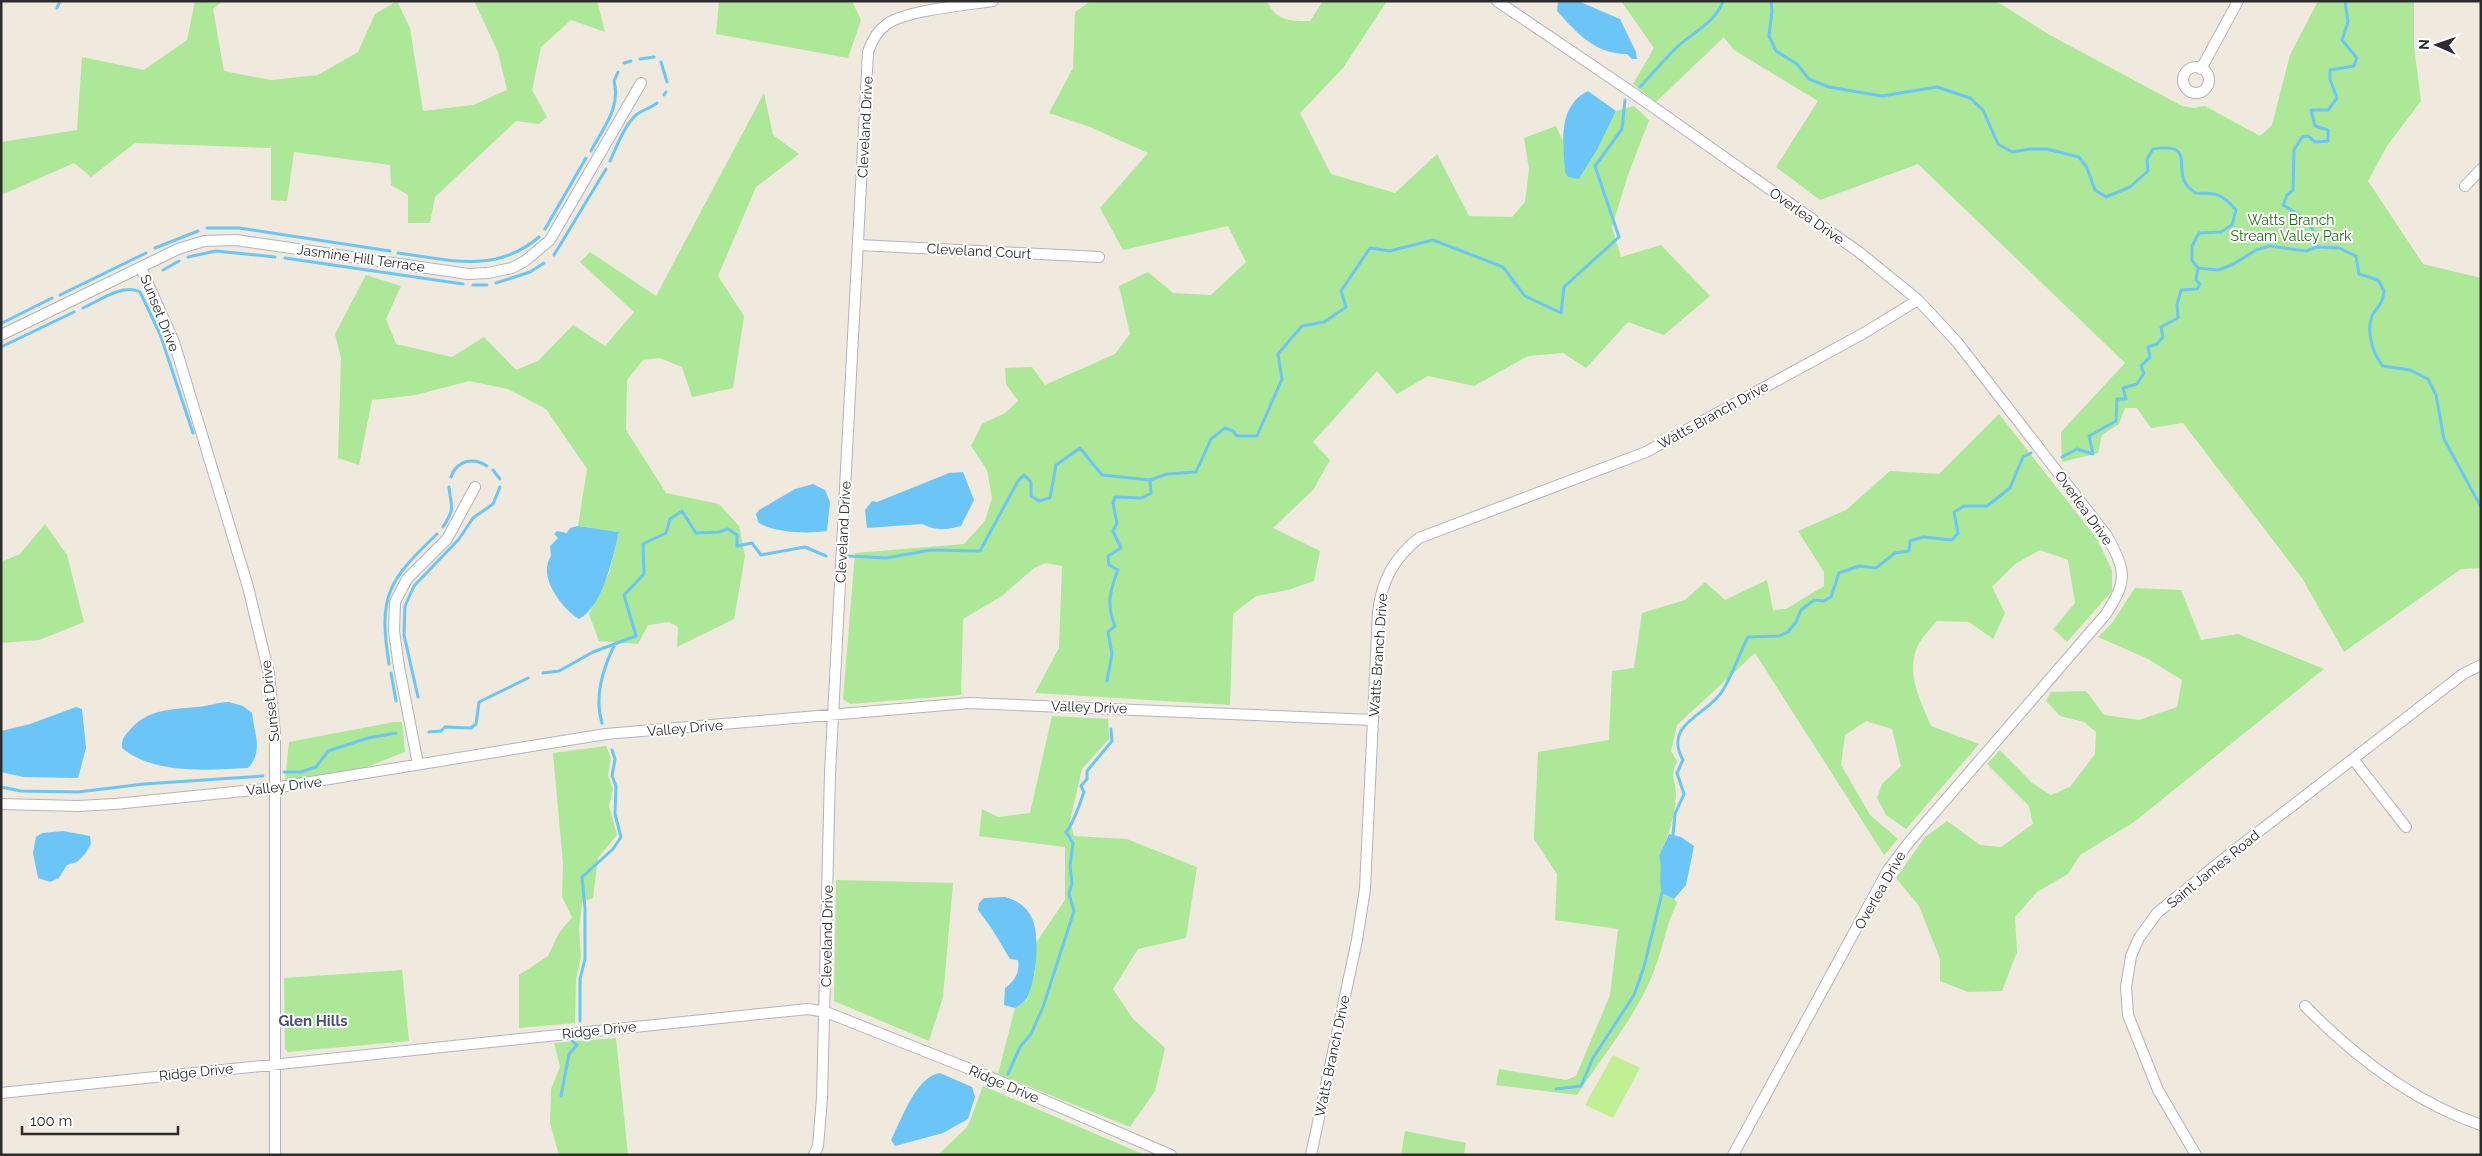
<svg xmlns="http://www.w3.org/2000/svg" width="2482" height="1156" font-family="Raleway,sans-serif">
<rect width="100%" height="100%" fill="#efe9de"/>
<path fill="#ace897" d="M195,1H223L213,9L224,71L271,80L318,75L358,52L375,14L397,1L410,28L423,111L473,105L507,90L498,52L474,1H597L605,32L571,20L541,47L532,90L547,117L539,124L516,121L435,197L430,223H408V195L391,185L390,165L294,152L287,201L271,200V148L135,143L91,177L74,163L1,195V142L77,130L82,57L144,70L187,40Z
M719,1H852L861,20L848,58L716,34Z
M1091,1H1267C1276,21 1290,21 1310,21L1323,1H1387L1343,68L1300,113L1331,174L1395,193L1437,154L1469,216L1512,217L1525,202L1529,169L1524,138L1556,126L1563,141L1565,172L1579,179L1597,150L1616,111L1634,106L1649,120L1627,178L1612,227L1621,257L1661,245L1710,296L1664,335L1628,322L1586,368L1563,353L1528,356L1474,386L1428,376L1397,394L1377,371L1313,442L1330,460L1313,490L1273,528L1320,551L1314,581L1288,590L1256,596L1233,614L1230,705L1035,693L1059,648L1062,566L1046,563L1034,568L1002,596L963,619L961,695L850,704L843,699L855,553L964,544L985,521L992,498L987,470L971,446L982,424L1005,413L1018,401L1006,384L1005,368L1032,367L1045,385L1115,354L1130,334L1119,286L1148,272L1173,293L1211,295L1246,262L1228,226L1123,250L1100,208L1148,153L1090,127L1049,113L1073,68L1075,12Z
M1621,1H1996L2048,34L2182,106L2194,108L2205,106L2260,136L2272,125L2290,55L2318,1H2414V46L2421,101L2387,146L2368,181L2423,264L2481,278V568L2461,569L2344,652L2302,578L2183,423L2151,428L2137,408H2125L2119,424L2102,435L2098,453L2062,462L2061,432L2125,363L1918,164L1820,200L1776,167L1818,101L1734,50L1724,37L1656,102L1633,84L1654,48Z
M764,93L773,135L799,154L756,187L718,276L744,316L733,388L692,397L682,367L660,358L643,360L627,380L626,430L666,493L719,504L739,526L745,556L734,619L677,647L678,627L669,622L648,625L638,644L599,641L589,614L609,573L619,532L578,526L587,469L546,409L508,389L469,381L416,395L372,400L359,465L338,458L341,358L335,334L366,275L401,286L386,319L396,344L452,357L484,337L516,370L538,361L573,325L605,346L634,312L580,262L590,252L656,296Z
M1999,414L2097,539L2112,570V591L2067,642L2053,629L2075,603L2068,560L2040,550L2015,564L1992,587L2005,613L1993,639L1969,622L1937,621C1930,629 1919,640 1916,650C1907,677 1921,702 1931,726L1979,744L1906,829L1886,815L1877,798L1882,784L1901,766L1892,729L1866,721L1845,735L1841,765L1870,815L1898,839L1884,855L1755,653L1677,725L1671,751L1677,761C1669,780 1676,778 1676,795C1675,817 1668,837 1659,856L1662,865V893L1674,899L1677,903C1665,927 1664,945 1655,968C1640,1011 1602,1057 1577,1095L1496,1085L1499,1069L1566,1080L1576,1076L1610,995L1618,929L1555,920L1557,874L1534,839L1538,752L1609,740L1612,671L1634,668L1642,613L1685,600L1705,582L1725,600L1767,580L1773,610L1786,609L1824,586V572L1798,531L1846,510L1890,471L1939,474Z
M45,524L67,555L84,622L39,640L1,643V562L20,554Z
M2135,588L2181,590L2201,640L2238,634L2324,669L2134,822L2080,855L2068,874L2037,892L2015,917L2017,952L2002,991L1968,992L1940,981V959L1919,906L1896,878L1925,837L1947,821L1980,845L2001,847L2033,824L2029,806L1987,764L2000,750L2032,783L2051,795L2070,787L2095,754L2096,732L2084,722L2060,716L2046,701L2051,692L2086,691L2104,715L2139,720L2177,707L2182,680L2148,659L2098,637L2112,623Z
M1052,716L1108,719L1109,739L1082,769L1070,821L1074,836L1127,839L1197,867L1186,938L1138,949L1113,989L1133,1019L1165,1048L1155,1091L1130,1127L998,1074L1015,1008L1027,1000L1035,972L1036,943L1065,900V847L979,836L982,809L998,817L1030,813Z
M394,722H402L405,752L364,768L285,781L289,742Z
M606,746L611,758L608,775L613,789L609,806L617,835L598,858L593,898L582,902L579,929L581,957L576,979L575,1023L519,1028V975L548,956L559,933L572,917L562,897L563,863L553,753Z
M836,880L953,883L943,997L929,1041L834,1001Z
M402,970L409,1041L288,1052L285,1049L284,978Z
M616,1038L628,1155H559L550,1123L551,1089L560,1067L554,1043Z
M983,1086L1145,1155H938L968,1126Z
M1405,1131L1466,1143L1464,1155H1401Z"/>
<path fill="#c1f093" d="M1613,1055L1640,1068L1613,1118L1585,1105Z"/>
<path fill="#6bc6f7" d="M1558,1H1578L1620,19L1636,52L1637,59H1632L1627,54C1595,54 1577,33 1557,11Z
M1588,91L1616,111L1597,150L1579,179L1568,177L1565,172C1563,144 1557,106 1588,91Z
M963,472L974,500L961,526C946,530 936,531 922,524L867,528L865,510L872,501L877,502L949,473Z
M813,484L825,490L830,502L827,531C809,534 772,533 758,522L756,514L759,510L795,489Z
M578,526L619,532C613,556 603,607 579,619C562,608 537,577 551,556L550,546L558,538L554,534L557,531L567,533L570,528Z
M229,702L243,706L252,713C254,733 264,751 248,768C210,770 154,775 122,748C121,741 124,736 129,731C146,709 173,709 198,707C209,706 218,702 229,702Z
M76,707L82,709L86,748L78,778L23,777L1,772V731L30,724Z
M63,831L90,836L91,844L85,854L77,862L67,865L59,878L50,882L38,878L33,853L36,837L42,833Z
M1669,834L1681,837L1694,846L1686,885L1674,899L1662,893C1658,880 1663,868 1659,856Z
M1005,897C1017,900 1029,908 1033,921C1040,940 1036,980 1027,998C1025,1002 1019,1005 1015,1008L1004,1005L1005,988C1015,981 1020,972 1018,960L1010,959L992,929L978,910L979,903L984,898Z
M940,1073L972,1087L975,1097L968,1119L943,1133L895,1146L891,1140C901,1121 916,1076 940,1073Z"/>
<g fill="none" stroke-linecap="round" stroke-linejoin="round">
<path stroke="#6bc6f7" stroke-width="3" d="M1771,1L1772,11L1769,36L1776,51L1797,64L1809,79L1829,87L1882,96L1937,87L1970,98L1983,110L1998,144L2012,152L2030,149H2047L2079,157L2087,168L2095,190L2106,197L2130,187L2148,171L2147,159L2153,149C2196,142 2174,168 2186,184C2188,187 2192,190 2195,193C2217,193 2221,193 2236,210L2232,225L2221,232L2199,233L2192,246V260L2198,268L2218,270L2232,265L2256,250L2270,246L2306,251L2317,247L2339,248L2356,256L2359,274L2378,280L2384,291C2382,308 2377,305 2372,316C2366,332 2373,354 2383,366L2410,370L2428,379L2436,395L2444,439L2481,507
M57,8L60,1
M640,59L654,57
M661,62L667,82
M624,63L631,61
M1640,87C1652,74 1664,60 1677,47C1692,33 1716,22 1723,1
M664,95L666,92
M591,151C603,128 621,108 614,81L618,72
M610,161C617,146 624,126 636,115C642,110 651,108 657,103
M207,228H239L390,251
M545,229L586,158
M2317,247C2316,224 2301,215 2283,205L2287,195L2293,190L2294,150L2302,137L2308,136L2315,142L2328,141V130L2315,126L2311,110H2328L2337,98L2330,79V70L2354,66L2357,58L2342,40L2348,22L2345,1
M155,248L198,231
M398,253C450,260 496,274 539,237
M554,255L606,169
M188,257L216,251L275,257
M285,258L463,284
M163,270L179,261
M496,283L530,272L544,263
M473,285H487
M60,295L146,253
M83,308C99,301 123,283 140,292L160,334L193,433
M2,323L52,298
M1,347L74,312
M2062,457L2077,449L2093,454L2089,436L2116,421L2117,399H2126L2123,388L2137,384L2144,373L2141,366L2150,357L2148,347L2157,344L2163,337L2161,327L2178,318L2177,305L2181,290L2197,289L2200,284L2196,280L2198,268
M493,470L500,479
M451,477C457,460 473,457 487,466
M443,527C456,507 451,508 449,487
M849,556L886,558L931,550L980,551L1018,481L1024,475L1031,482V496L1039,501L1050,498L1056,465L1080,448L1102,475L1150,480L1167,474L1196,472L1211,439L1225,428L1233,431L1237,436H1257L1282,379L1278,354L1302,326L1324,322L1346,307L1341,291L1370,248L1390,251L1433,240L1503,267L1525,296L1561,313L1564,287L1619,237L1595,166L1622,129L1625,100
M389,664C378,595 388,581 437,534
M391,673L396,701
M543,673L559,671L593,652L636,636L624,595L644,574L643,544L666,533L670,519L682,511L696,533L719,532L728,529L737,535V546L752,543L761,555L805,547L826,556
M1107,681L1112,654L1108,632L1115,626C1106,605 1110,590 1118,570L1109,565L1108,556L1121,548L1113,531L1117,523L1113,503L1115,497L1142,498L1151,493L1150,480
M418,697L404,635L405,606L414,586L459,539L473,518L493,504L500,487
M602,723C594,697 603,668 615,644
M429,732L441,731L445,727L471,728L476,724L479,702L528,678
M284,772H301L316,767L328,751L368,738L396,733
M1,787L21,791L78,792L144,784L263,776
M1673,835L1675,814L1684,794L1677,773L1683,760C1662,723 1709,715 1723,690C1733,674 1739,654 1748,637L1779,636L1788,632L1796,622L1801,610L1814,600L1824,601L1831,597L1839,573L1859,566L1876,568L1895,553L1909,551L1910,541L1923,537L1952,540L1958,533L1954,512L1964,506H1987L2010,488L2023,457L2031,453
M580,1021V979L585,959V908L582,877L613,849L621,837L615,814L616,786L612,776L615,759L612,750
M1008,1074L1020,1047L1031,1034L1043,1007L1074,911L1069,894L1072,883L1070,866L1073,843L1066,832C1074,823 1080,803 1084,792L1081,786L1087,779V771L1112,741L1111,729
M1556,1089L1581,1086L1593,1058L1634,995L1644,967L1662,893
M561,1096L569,1054L577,1045L572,1041"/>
<defs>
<path id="street" d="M1497,1L1636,95L1859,252L1918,300L1957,342L2107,536C2126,571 2128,580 2106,614L1910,841L1888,870L1733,1155
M2183 80a13 13 0 1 1 26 0a13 13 0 1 1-26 0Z
M2201,69L2238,1
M2465,186L2481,169
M859,245L1099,257
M141,268L174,342L248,587L269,674L275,733V1155
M1,335L178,249L204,241L236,240L468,274L488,273L512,268L525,261L550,240L641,83
M2353,759L2406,827
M418,764L399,667L394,631L395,602L407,579L447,539L475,487
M1,804L78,806L115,804L274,788L606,734L969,703L1373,720
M2305,1006C2355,1057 2413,1102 2481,1125
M1,1093L808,1009L826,1012L990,1077L1171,1155
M814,1155L818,1146L822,1098L830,773L868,52C872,40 877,31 887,24C906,10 968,5 993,1
M1311,1155L1357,940L1365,889L1378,612C1382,580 1394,558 1419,538L1646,452L1864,333L1918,300
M2196,1155L2158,1090L2128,1015L2126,987L2131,956L2139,938L2157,913L2231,853L2463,674L2481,665"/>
</defs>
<use href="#street" stroke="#b2b3c1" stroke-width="12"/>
<use href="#street" stroke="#fff" stroke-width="10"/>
</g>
<g text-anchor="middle" stroke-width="4" stroke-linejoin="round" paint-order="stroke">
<g font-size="14" fill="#2c2c2c" stroke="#fff">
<text transform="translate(865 127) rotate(-87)" y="5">Cleveland Drive</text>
<text transform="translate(1807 216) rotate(35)" y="5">Overlea Drive</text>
<text transform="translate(979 251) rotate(3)" y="5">Cleveland Court</text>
<text transform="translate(361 258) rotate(8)" y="5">Jasmine Hill Terrace</text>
<text transform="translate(160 313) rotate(68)" y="5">Sunset Drive</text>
<text transform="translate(1713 415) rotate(-29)" y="5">Watts Branch Drive</text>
<text transform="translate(2084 508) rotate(54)" y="5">Overlea Drive</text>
<text transform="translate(843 532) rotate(-87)" y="5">Cleveland Drive</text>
<text transform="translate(1378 655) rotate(-86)" y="5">Watts Branch Drive</text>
<text transform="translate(270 701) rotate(-96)" y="5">Sunset Drive</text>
<text transform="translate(1089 707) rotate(2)" y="5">Valley Drive</text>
<text transform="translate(685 728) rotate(-5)" y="5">Valley Drive</text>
<text transform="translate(284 786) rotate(-7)" y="5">Valley Drive</text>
<text transform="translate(2213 869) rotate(-39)" y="5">Saint James Road</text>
<text transform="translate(1880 890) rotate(-60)" y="5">Overlea Drive</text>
<text transform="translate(827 936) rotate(-89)" y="5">Cleveland Drive</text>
<text transform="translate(599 1030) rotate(-6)" y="5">Ridge Drive</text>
<text transform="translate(1332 1056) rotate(-78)" y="5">Watts Branch Drive</text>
<text transform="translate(196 1072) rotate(-6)" y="5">Ridge Drive</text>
<text transform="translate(1004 1084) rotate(23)" y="5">Ridge Drive</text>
</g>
<g font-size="14" fill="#217016" stroke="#fff">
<text x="2291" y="225">Watts Branch<tspan x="2291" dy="16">Stream Valley Park</tspan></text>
</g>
<g font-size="15" font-weight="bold" fill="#494e81" stroke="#fff">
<text x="313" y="1026">Glen Hills</text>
</g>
</g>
<rect width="2482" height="1156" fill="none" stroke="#2c2c2c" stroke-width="5"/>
<g transform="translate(2437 45) rotate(272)" stroke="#ffffff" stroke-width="4" paint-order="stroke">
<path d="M0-4L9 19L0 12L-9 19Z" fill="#2c2c2c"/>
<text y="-8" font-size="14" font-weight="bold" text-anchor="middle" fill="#2c2c2c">N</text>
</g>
<path d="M22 1126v8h156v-8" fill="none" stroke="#2c2c2c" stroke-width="2.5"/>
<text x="30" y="1126" font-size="15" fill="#2c2c2c" stroke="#ffffff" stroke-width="4" paint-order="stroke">100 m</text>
</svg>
